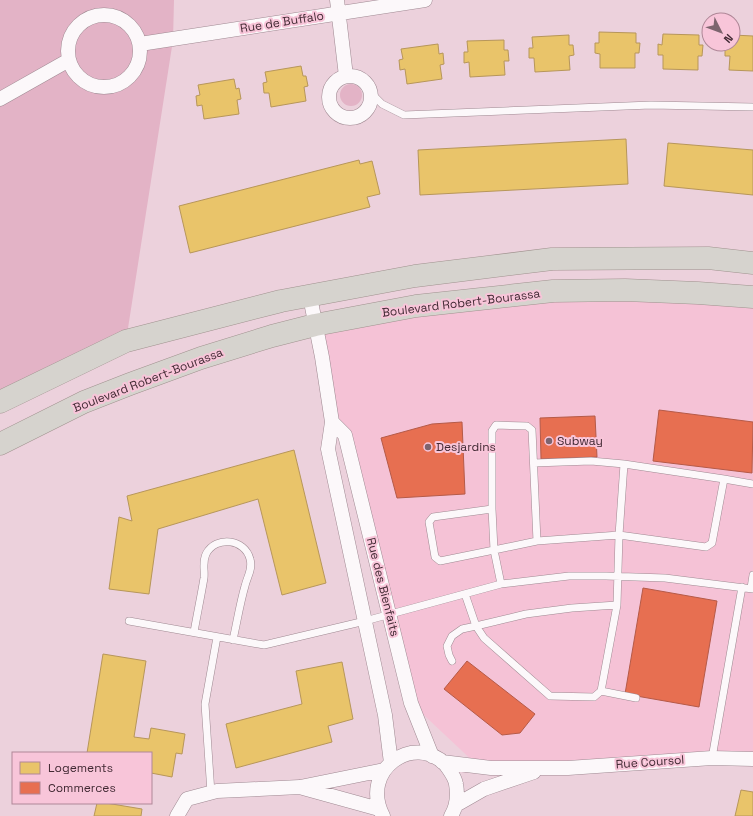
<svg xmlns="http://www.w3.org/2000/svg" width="753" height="816" font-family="'Space Grotesk',sans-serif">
<rect width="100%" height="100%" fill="#ecd1dc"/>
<path fill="#f5c2d6" d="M553,291L753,297V759L477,765L411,703L345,435L332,422L315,325Z"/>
<path fill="#e3b3c6" d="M0,0H174L173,40L126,341L0,402Z
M340 95a11 11 0 1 1 22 0a11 11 0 1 1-22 0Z"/>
<path fill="#e9c46a" stroke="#b7965a" d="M599,32L636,33V43H640L639,53H635V68H600V54L595,53V43H599Z
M663,34L699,35V45H703L702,56H698V70L663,69V55H658V44L662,45Z
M569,35V45H573L574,55L569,56L570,70L535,72L534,58H529V48H533L532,37Z
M733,35L753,36V71L729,70L730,56H725V46L733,44Z
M504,40V50H508L509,61H504L505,75L470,77L469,62L464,63V52H468L467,41Z
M438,44L439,54L443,53L444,64L440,65L442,79L407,84L405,69L400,70L399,60L403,59L401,49Z
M301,66L303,76H306L308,86L304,87L306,101L271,107L269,93H264L263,83L267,82L265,72Z
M234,79L236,89L239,88L241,99L237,100L239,114L204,119L202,105L197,106L196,96L200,95L198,85Z
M626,139L628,184L420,195L418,150Z
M668,143L753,150V195L664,186Z
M359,160L360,164L372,161L380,194L367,197L370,207L190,253L179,206Z
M294,450L326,583L282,595L258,499L158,529L149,594L109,589L119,517L132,521L127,496Z
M103,654L146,661L134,737L149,739L151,728L185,734L182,754L176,753L172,777L151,773V753H87Z
M342,662L353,719L328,726L332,742L236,768L226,724L302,704L296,671Z
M741,790L753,792V816H735Z
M97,803H106L142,809L141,816H94Z"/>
<path fill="#e76f51" stroke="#b55a48" d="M659,410L753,422L752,473L653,461Z
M595,416L597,457L541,459L540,418Z
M462,422L465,494L397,498L381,438L432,424Z
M643,588L717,601L699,707L625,694Z
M467,661L535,714L520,733L502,735L444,689Z"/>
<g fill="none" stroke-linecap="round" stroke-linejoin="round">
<defs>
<path id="service" d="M371,93L382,104L404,115L651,105L753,107
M534,463L591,461L624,464
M492,509L494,550L537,541L532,430L527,426L496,425L492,431V509L433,517L429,522L435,557L440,561L494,550L501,584
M537,541L619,535L706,547L712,543L724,479L753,484
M751,588L753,575
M465,594L476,626L484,638L550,696L594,697L601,691L617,605L619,535L624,464L724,479
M129,621L264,645L365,621L501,584L569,576H606L665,578L753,589
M194,632C197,615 201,596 204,578C205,570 202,563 206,554C216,535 245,539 250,559C253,569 247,577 245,586C240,603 237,622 233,640
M452,661L449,655L447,646L452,636L462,629L476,626L526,614L572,608L617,605
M601,691L636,698
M712,758L742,587
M211,793L205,704L217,637"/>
<path id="minor" d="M337,0L346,76
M68 51a36 36 0 1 1 72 0a36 36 0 1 1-72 0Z
M140,44L425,0
M329 97a21 21 0 1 1 42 0a21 21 0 1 1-42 0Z
M0,99L69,60
M310,297L322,357L332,422L328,449L385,715L391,763
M332,422L345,435L411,703L432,756
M442,762L491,768H568L712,758L753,759
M303,788L379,809
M456,805L484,789L534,772
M177,816L187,799L217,791L300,787L384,770
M383,816C359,770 414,732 446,765C450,771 455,777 456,784C458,795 457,806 451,816"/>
<path id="trunk" d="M0,402L126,341L281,301L415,276L552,259L708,258L753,263
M0,444L84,402L130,384L201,358L272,336L315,325L416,306L553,291L625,290L698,293L753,297"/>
</defs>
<use href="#service" stroke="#9f8992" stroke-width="8"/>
<use href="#minor" stroke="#9f8992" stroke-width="15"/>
<use href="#trunk" stroke="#9f928e" stroke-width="23"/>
<use href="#service" stroke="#fcf8fa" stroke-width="7"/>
<use href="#minor" stroke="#fcf8fa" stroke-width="14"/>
<use href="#trunk" stroke="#d6d3ce" stroke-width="22"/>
</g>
<g fill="#7d646e" stroke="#f8c5d9" stroke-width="1.5">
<circle cx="549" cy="441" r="4"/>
<circle cx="428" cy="447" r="4"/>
</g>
<g text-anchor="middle" stroke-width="4" stroke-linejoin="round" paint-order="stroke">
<g font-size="12" fill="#412933" stroke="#f8c5d9">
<text transform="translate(282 22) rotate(-9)" y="4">Rue de Buffalo</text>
<text transform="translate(461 303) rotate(-7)" y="4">Boulevard Robert-Bourassa</text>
<text transform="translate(148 380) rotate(-21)" y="4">Boulevard Robert-Bourassa</text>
<text transform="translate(383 587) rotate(76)" y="4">Rue des Bienfaits</text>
<text transform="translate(650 762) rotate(-4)" y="4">Rue Coursol</text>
</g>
<g font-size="12" fill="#412933" stroke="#f8c5d9" text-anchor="start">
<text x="557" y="445">Subway</text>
<text x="436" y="451">Desjardins</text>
</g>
</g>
<rect x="12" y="752" width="140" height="52" fill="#f8c5d9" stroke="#af8797"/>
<rect x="20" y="762" width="20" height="12" fill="#e9c46a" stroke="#af8797"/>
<text x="48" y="772" font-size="12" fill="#412933">Logements</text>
<rect x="20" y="782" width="20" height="12" fill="#e76f51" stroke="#af8797"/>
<text x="48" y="792" font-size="12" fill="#412933">Commerces</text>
<g transform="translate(721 32) rotate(132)"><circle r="19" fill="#f8c5d9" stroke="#af8797"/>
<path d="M0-3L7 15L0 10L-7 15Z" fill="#7d646e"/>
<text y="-6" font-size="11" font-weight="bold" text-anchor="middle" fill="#412933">N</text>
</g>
</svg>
